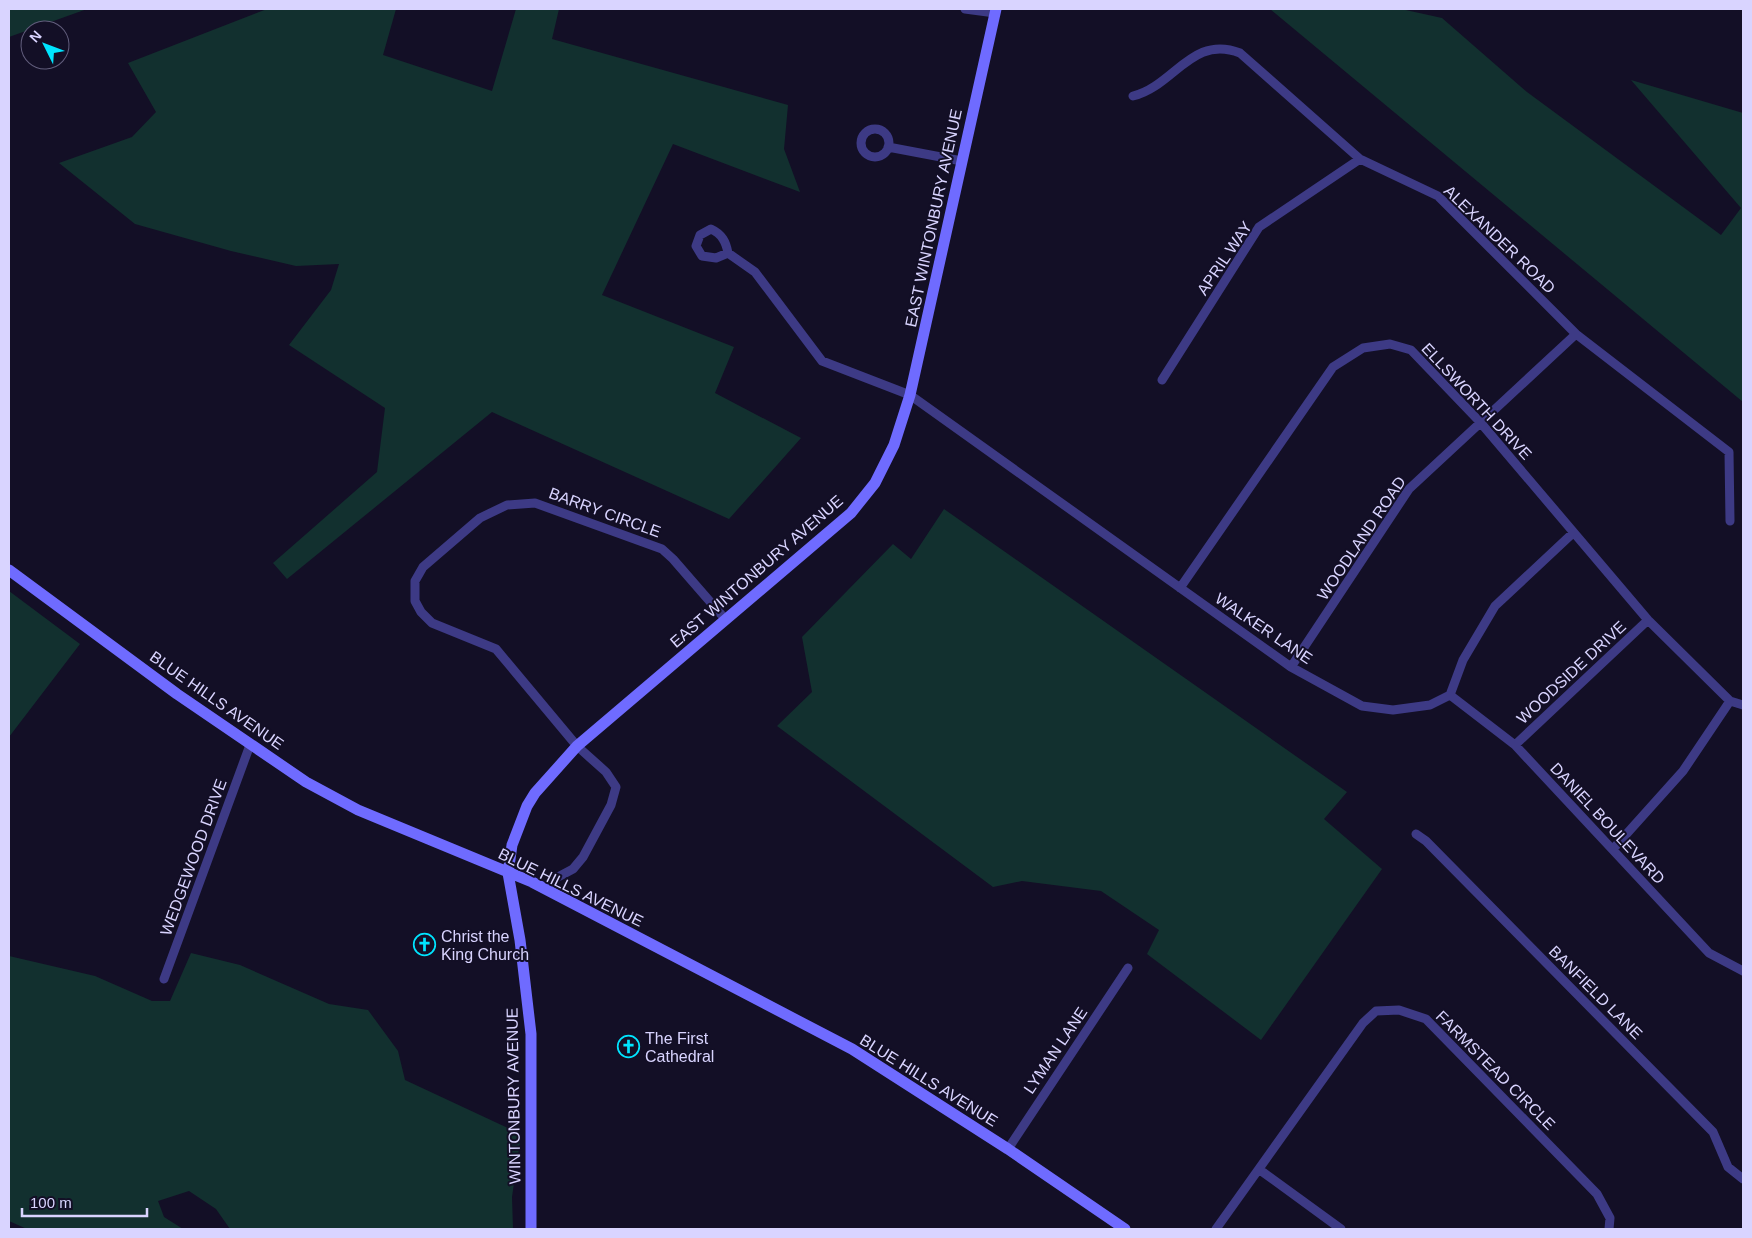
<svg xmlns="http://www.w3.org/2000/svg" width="1752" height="1238" font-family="Helvetica,sans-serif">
<rect width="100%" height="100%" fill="#130f26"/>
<path fill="#12302f" d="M9,9H87L9,37Z
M267,9H396L383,55L492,91L516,9H559L552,39L788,105L784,149L800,192L673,144L602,295L734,347L715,393L801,438L729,519L492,412L287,579L273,563L377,472L385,408L289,345L331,290L339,264L296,266L231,251L135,224L59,163L132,137L156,112L128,63Z
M1270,9H1401L1442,18L1527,92L1721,235L1741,208L1631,80L1743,113V402Z
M944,509L1347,792L1324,819L1382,869L1261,1040L1147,954L1159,930L1101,891L1022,881L993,887L777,726L812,692L802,637L893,544L911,559Z
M9,591L80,644L9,737Z
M191,953L240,965L329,1004L368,1010L398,1051L405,1080L521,1134L512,1197L513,1229H230L216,1209L189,1191L158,1201L164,1217L183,1229H27L9,1221V956L95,976L152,1001H170Z"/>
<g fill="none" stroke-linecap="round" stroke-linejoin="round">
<path stroke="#3d3a85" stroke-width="9" d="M965,9L995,13
M1133,96C1174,86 1192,34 1240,53L1360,159L1438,196L1576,334L1729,452L1730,521
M861 143a14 14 0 1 1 28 0a14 14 0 1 1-28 0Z
M888,147L962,161
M728,253L716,258L702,256L696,246L700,235L711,229C722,234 726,242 728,253L755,272L822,361L910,395L1291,667L1362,706L1393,710L1430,705L1450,695L1463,660L1495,606L1573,533
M1162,380L1259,227L1360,159
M1180,588L1333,367L1363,348L1390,344L1411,350L1480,422L1648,620L1730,701L1743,705
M1291,667L1409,489L1576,334
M1450,695L1515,745L1709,953L1743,971
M1515,745L1648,620
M1416,834L1426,841L1713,1132L1728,1167L1743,1179
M1613,849L1683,771L1730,701
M545,889L558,877L573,869L583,857L611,805L616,787L606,772L577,746L496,649L432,623L421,612L415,601V581L423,567L480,518L507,505L535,503L662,549L673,559L726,620
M164,979L250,745
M1008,1149L1128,968
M1260,1170L1341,1229
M1216,1229L1363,1023L1376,1011L1399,1010L1426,1019L1597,1194L1610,1218L1609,1229"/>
<path stroke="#6f6bff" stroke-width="11" d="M9,570L177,694L306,782L358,810L532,882L852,1049L1008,1149L1125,1229
M531,1229V1034L520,940L508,873L512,845L527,806L535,793L577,746L851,513L875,483L894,445L910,395L996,9"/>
</g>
<defs>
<symbol id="church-ring" viewBox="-11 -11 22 22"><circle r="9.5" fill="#130f26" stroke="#00e5ff" stroke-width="1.5"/><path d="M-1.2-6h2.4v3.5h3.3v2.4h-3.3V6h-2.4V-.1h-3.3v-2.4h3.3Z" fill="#00e5ff"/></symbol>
</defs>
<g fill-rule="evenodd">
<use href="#church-ring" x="412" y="932" width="25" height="25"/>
<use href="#church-ring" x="616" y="1034" width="25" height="25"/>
</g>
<g text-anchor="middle" stroke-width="4" stroke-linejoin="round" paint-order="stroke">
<g font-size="16" fill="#d9d4ff" stroke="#130f26">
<text transform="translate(933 218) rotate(-78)" y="6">EAST WINTONBURY AVENUE</text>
<text transform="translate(1500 239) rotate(44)" y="6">ALEXANDER ROAD</text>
<text transform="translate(1224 258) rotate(-56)" y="6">APRIL WAY</text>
<text transform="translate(1477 401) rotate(47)" y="6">ELLSWORTH DRIVE</text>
<text transform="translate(605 512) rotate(20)" y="6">BARRY CIRCLE</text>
<text transform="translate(1361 538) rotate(-56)" y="6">WOODLAND ROAD</text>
<text transform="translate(756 571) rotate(-41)" y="6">EAST WINTONBURY AVENUE</text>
<text transform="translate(1264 628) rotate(34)" y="6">WALKER LANE</text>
<text transform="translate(1571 672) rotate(-43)" y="6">WOODSIDE DRIVE</text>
<text transform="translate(217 700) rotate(35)" y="6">BLUE HILLS AVENUE</text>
<text transform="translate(1608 823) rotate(47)" y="6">DANIEL BOULEVARD</text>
<text transform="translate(193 857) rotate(-70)" y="6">WEDGEWOOD DRIVE</text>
<text transform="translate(571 887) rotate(26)" y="6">BLUE HILLS AVENUE</text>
<text transform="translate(1596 992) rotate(45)" y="6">BANFIELD LANE</text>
<text transform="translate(1055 1050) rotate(-56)" y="6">LYMAN LANE</text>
<text transform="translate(1496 1070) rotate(45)" y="6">FARMSTEAD CIRCLE</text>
<text transform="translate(929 1080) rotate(32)" y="6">BLUE HILLS AVENUE</text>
<text transform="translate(513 1096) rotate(-91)" y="6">WINTONBURY AVENUE</text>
</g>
<g font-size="16" fill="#d9d4ff" stroke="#130f26" text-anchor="start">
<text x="441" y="942">Christ the<tspan x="441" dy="18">King Church</tspan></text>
<text x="645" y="1044">The First<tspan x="645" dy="18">Cathedral</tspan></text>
</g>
</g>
<rect width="1752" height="1238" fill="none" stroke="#d9d4ff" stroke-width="20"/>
<g transform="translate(45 45) rotate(312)"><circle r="24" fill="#130f26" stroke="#625e7d"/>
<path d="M0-4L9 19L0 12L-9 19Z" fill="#00e5ff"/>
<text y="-8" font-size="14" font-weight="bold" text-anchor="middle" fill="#d9d4ff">N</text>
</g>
<path d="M22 1208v8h125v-8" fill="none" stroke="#d9d4ff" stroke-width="2.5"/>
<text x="30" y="1208" font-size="15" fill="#d9d4ff" stroke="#130f26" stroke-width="4" paint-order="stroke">100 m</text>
</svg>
